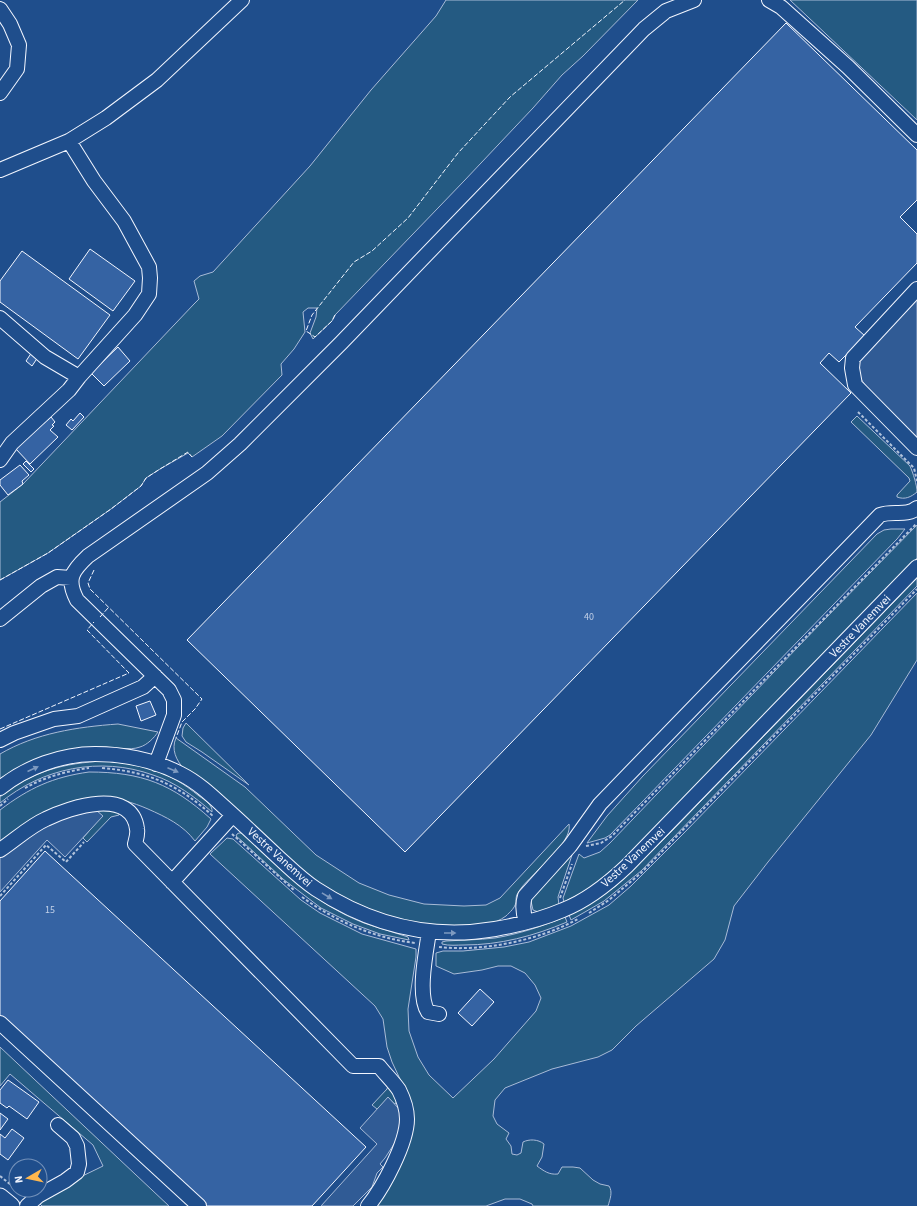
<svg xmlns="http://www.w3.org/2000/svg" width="917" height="1206" font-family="'Source Sans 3',sans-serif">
<rect width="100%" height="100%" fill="#1f4e8c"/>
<path fill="#245a82" stroke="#a8bbd7" d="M446,0H638L583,56L562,75L533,108L464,181L335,315L332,321L313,339L310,333L316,317L317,308H308L303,312L305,332L294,349L281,364L282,375L222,436L192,457L188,453L160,469L146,478L141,486L111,509L48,553L0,580V502L23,484L194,304L199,299L194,281L200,276L213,272L310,166L371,90L436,16Z
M790,0H917V120Z
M857,416L910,466C913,473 917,485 917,492C911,497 905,500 897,497V495L910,481L909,478L851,422Z
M917,525V558L644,841L604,878L582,893L564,902L563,898L579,854L584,858L600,852L610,843L821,623Z
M891,529H905L897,539L610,835L605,838L587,843L607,816L643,776L877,534L884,530Z
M917,578V586L641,871L604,901L571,920L569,915L594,901L617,885L668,835Z
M917,593V660L871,735L768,862L734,906L725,940L714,959L636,1026L612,1050L598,1057L552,1069L505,1088L495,1100L493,1116L497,1124L509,1133L506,1139L511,1146L512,1154L517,1155L521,1153L523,1142C529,1139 538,1139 544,1144L542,1157L537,1166C544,1171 549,1175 558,1174L562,1167H573L580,1168L593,1180L600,1184L609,1186C613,1192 610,1199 608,1206H533L532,1204L520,1199H505L486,1206H375L382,1197L408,1096L392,1062L387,1047L383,1019L375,1006L210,854L227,838L233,839L301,900L320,913L362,934L416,949V957L408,1009L409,1031L418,1057L429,1075L453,1098L494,1059L536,1011L541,998L535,985L525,973L511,966H498L482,970L454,974L436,966V953L443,951H463L504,947L529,942L571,926L609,905L631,886L684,833Z
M186,723L249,785L202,752L186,742L182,736L183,728Z
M118,724L158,732C154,738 147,745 140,747C130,751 112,747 100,747C64,748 30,758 0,779V754C36,733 77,727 118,724Z
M176,738L245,787L316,855L359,883L389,895L424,904L464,906L486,905L500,898L569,824C572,839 548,860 538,870C532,877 522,885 518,893C516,895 516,899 516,902C515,908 510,912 506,916C494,925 479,926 465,926C409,929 358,909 312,878L184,769C176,760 171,749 176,738Z
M104,761C142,764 169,771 199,796C205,800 213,805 212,812C195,797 175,782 153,775C100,756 42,768 0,803V797C31,771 65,763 104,761Z
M89,772C142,772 172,784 211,819L207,827L195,841C183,825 166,817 148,809C84,781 51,808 0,843V810C29,788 53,777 89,772Z
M96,810L119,812V815L111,817L87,842L83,838L102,816Z
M239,833H243C279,869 315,904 364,923C378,928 393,932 408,937L409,940L380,934L353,924L321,908L283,879L243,842L236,836L237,834Z
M572,855L558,897L559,905L541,913L533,910L531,901V898Z
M565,917L567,922C534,936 500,945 464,945C457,945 449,946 442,944V942L446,941C462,940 478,940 495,938C519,934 543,926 565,917Z
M0,1047L169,1206H42L40,1204L42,1198L66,1184L103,1166L93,1145L10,1074L0,1086Z
M388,1086H390L397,1101L395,1104L388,1098L377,1109L372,1105L387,1089Z"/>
<path fill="#305b95" stroke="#a8bbd7" d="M917,300V439L871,394L861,379L858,365L860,360Z
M96,810L103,816L65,857L47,840L0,892V857L29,836L53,821Z
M388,1097L400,1110L402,1117L396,1141L385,1158L380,1164L383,1167L377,1173L372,1187L353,1206H321L377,1144L360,1128Z"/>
<path fill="#3563a3" stroke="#f2f6ff" d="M786,23L917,150V200L900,217L917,234V263L855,327L865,336L839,362L829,353L820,363L851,393L405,852L187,640Z
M90,249L135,281L113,311L69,279Z
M22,251L110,315L78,359L0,302V281Z
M118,347L130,361L104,386L91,373Z
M32,352L38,357L32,366L26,361Z
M80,413L84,417L72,430L66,425L71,419L73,421Z
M51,417L55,422L52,425L54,426L50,430L58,437L30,464L15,448L46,419L48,420Z
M26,461L34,469L31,472L23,464Z
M20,465L29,475L22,481L23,484L8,495L0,485V480Z
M150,701L156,715L141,721L136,706Z
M45,851L366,1147L312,1206H205L0,1017V901Z
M480,989L494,1002L472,1026L458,1013Z
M8,1080L39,1102L27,1119L9,1106L7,1108L0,1103V1090Z
M0,1113L8,1119L0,1130Z
M12,1129L24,1138L8,1160L0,1154V1134L5,1138Z"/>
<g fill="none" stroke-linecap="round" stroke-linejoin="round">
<defs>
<path id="minor" d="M769,0L781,7L848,67L917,135
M0,9L10,24L19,45L17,69L0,93
M0,170L69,141L106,118L157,80L242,0
M917,289L853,358L852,368L855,385L917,448
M0,318L45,357L79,377
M0,460L12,443L69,390L79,377L135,315L149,294L150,278L149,267L124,221L94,181L69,141
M0,619L41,586L57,577L71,578
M0,740L14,733L54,719L78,716L143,687L155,676
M156,764L174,715V700L169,690L77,600C66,579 72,571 88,556L207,473L240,444L341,343L644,29L666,11L694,0
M0,788C26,767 62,754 95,754C125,754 154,760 181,774C197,782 210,794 223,806C242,823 260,840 278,857C290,868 302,880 316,889C371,925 430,940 495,929C518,925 542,919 563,910C586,901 610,882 627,866L917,567
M0,850C15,840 30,826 46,819C70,807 132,787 137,829C138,834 136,840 135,844L353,1066H379C385,1074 393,1081 399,1090C403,1098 407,1110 407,1119C407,1143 383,1188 368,1206
M172,882L233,815
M526,922C523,913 522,905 525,896L570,846L600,804L880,515C893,510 906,517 917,508
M429,932C426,952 417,995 428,1012L439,1014
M0,1023L199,1206
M27,1206L38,1196L65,1181L77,1172L79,1164L77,1146L73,1138L58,1125"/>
<path id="major" d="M0,1197L11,1206"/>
</defs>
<use href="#minor" stroke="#f2f6ff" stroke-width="16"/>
<use href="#major" stroke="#f2f6ff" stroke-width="19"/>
<path stroke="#b3c4dc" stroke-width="2" stroke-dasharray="3 2" stroke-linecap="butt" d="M858,412L914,468L917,481
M102,768C150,772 179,785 214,817
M25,788C45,777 67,771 89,768
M0,806L8,799
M232,834L295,891
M586,846L601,843L612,836L916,524
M0,896L46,845L66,862L84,842
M302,897C335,921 374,938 415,943
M560,898L572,864
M589,913L609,900L641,873L917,589
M439,947C484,952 539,940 578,919
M0,1176L16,1189
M17,1190L22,1194"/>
<use href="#minor" stroke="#1f4e8c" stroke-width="14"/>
<use href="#major" stroke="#1f4e8c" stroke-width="17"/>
<path stroke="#f2f6ff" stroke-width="1" stroke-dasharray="5 2" stroke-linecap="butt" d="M335,315L332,321L315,337L306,331L312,315L354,262L372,251L408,218L458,153L510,97L625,0
M94,570L88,583L90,589L202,699L195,709L182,722L176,738
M0,580L48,553L111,509L141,486L146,478L160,469L188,452L192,457
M100,617L108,608
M0,729L129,673L87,630L94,622"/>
</g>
<defs><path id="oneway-solid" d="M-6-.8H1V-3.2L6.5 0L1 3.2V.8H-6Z"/></defs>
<g fill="#7e9ac0">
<use href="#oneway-solid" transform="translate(33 769) rotate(-24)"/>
<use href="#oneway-solid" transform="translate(173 770) rotate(23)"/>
<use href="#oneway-solid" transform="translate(327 896) rotate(31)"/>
<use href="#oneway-solid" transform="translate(450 933)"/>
</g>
<g text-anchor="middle" stroke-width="3" stroke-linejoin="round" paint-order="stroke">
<g font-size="10" fill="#c3d1e8">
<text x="589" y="620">40</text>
<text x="50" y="913">15</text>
</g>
<g font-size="12" fill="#f2f6ff" stroke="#1f4e8c">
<text transform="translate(860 626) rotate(-46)" y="4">Vestre Vanemvei</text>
<text transform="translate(280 857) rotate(42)" y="4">Vestre Vanemvei</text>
<text transform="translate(633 857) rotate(-43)" y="4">Vestre Vanemvei</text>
</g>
</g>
<g transform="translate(28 1178) rotate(261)"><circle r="19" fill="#1f4e8c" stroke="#7391ba"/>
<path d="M0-3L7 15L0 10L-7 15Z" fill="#ffb74d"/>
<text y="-6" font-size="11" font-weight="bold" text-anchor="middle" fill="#f2f6ff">N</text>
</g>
</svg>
